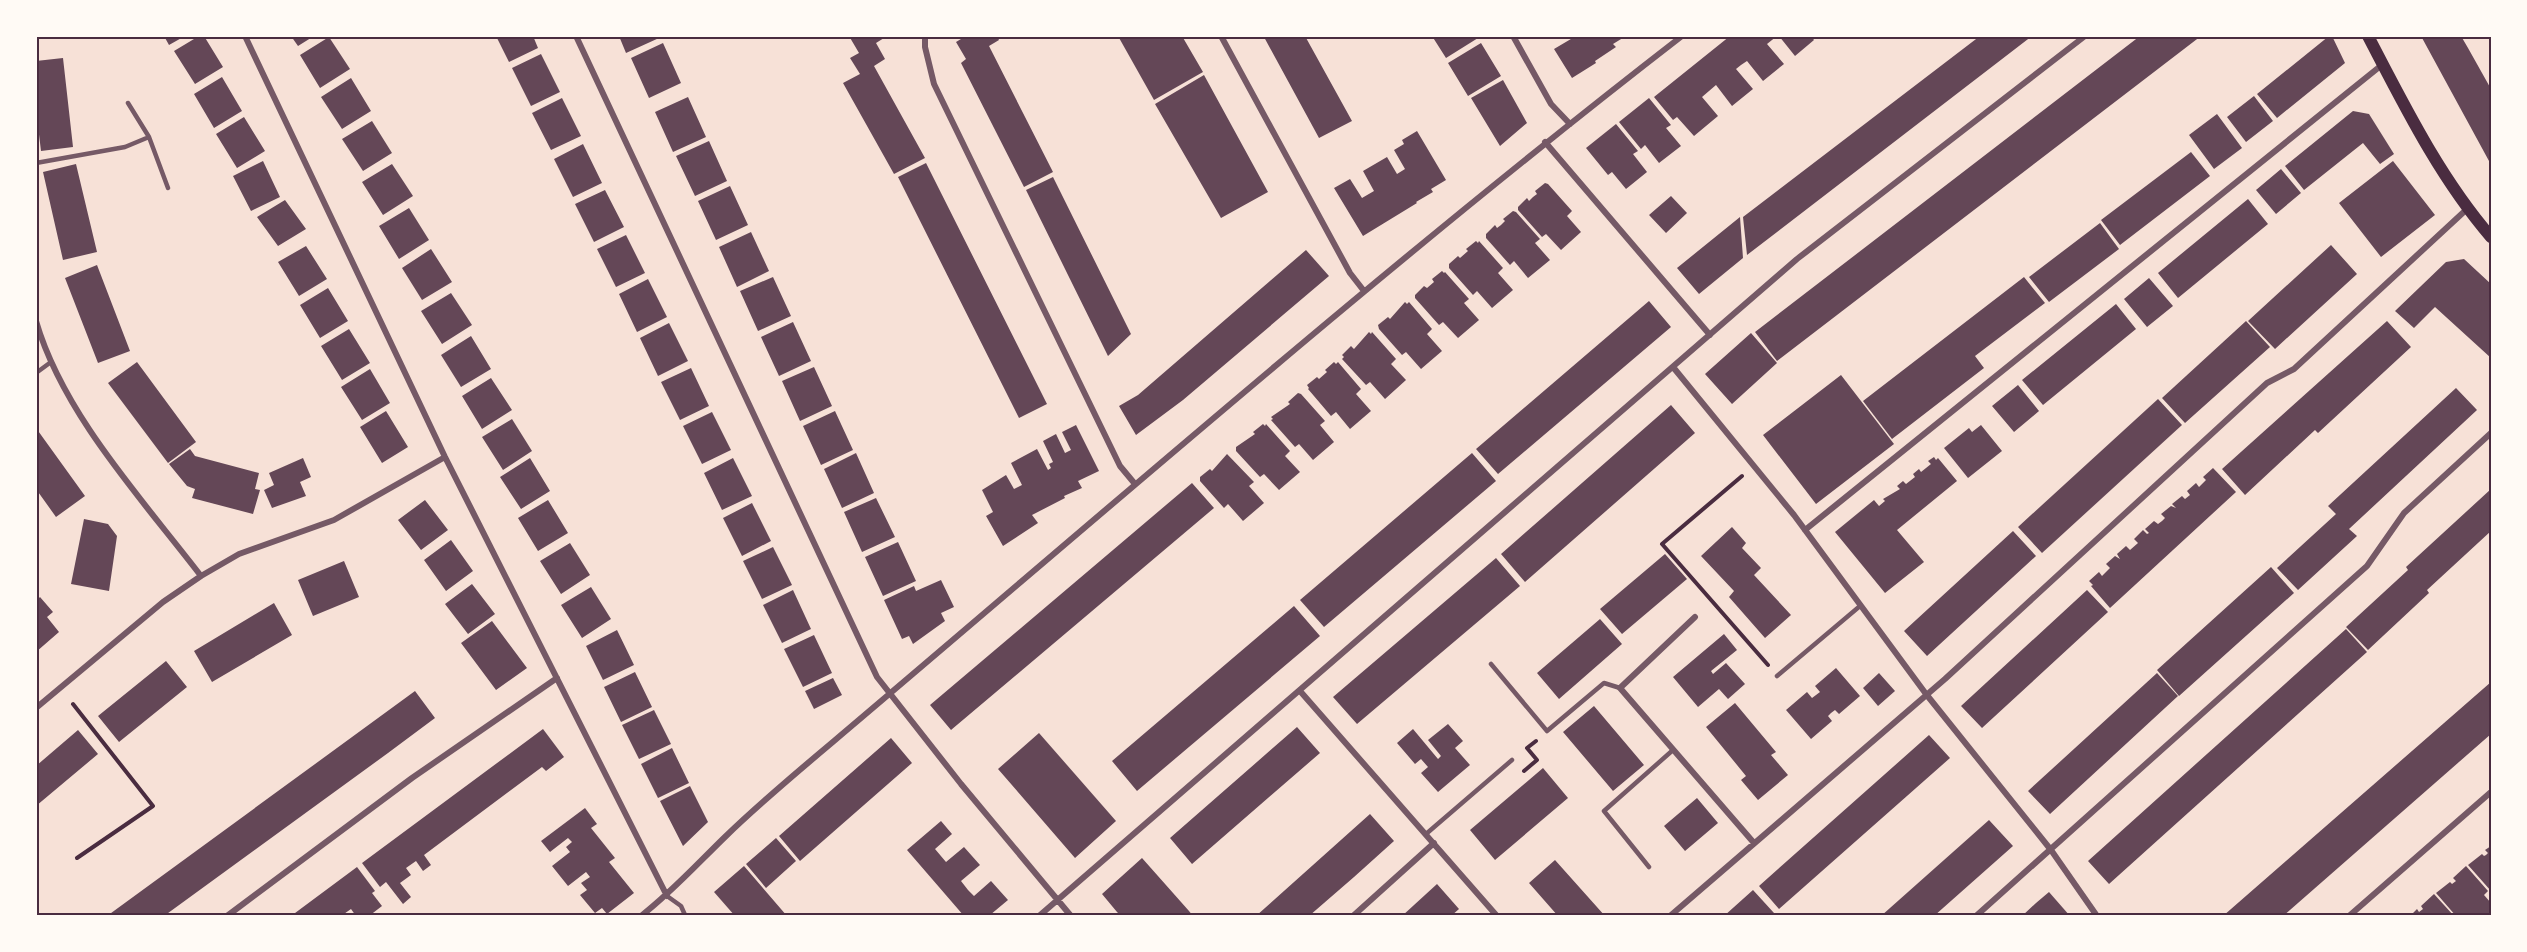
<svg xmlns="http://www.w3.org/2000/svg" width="2527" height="952" font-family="'DM Sans',sans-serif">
<rect width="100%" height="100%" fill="#f7e1d7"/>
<path fill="#644757" d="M164,36H185L169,45Z
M199,36H204L223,67L195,84L174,51Z
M291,36H314L298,46Z
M496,36H533L538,48L509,62Z
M619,36H658L659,38L626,53Z
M849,36H883L884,38L876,43L885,59L874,66L925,158L894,174L843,83L860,74L850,58L859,53Z
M966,36H997L999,40L989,46L1053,172L1024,187L961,63L966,59L956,42Z
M1118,36H1182L1203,72L1154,100Z
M1266,36H1305L1352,121L1319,138L1264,37Z
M1432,36H1477L1478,38L1446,58Z
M1576,36H1626L1613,44L1616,47L1595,61L1596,63L1572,78L1554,49Z
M1730,36H1777L1767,44L1784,64L1763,81L1747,61L1741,65L1736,69L1753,89L1732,106L1716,85L1702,97L1718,116L1694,136L1677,117L1673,120L1654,97Z
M1779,36H1811L1814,40L1795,56Z
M1980,36H2032L1747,255L1743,217Z
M2140,36H2201L1777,361L1755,332Z
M2329,36H2332L2345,63L2277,118L2257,94Z
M2421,36H2461L2468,48L2491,89V160L2489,161Z
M329,37L350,69L320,88L300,55Z
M663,43L681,83L649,98L631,58Z
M1481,43L1501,76L1468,96L1448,63Z
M541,54L560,92L531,106L512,68Z
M63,58L73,147L41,151L36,110V61Z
M1204,75L1268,192L1221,218L1155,104Z
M222,77L242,111L214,128L194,94Z
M351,78L371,111L342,129L321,97Z
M1503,80L1527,123L1500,146L1471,98Z
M2254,96L2273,121L2246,142L2227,117Z
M688,97L706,137L673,152L655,112Z
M562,98L581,136L551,150L532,113Z
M1649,98L1671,125L1666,128L1681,146L1659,163L1645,145L1641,149L1619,122Z
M2353,111L2369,114L2394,154L2380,164L2363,143L2304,190L2285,166Z
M2217,114L2242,148L2214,169L2189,135Z
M244,117L265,151L237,168L216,134Z
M372,121L392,153L363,171L342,139Z
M1616,124L1638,151L1633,154L1647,172L1626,189L1612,172L1608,175L1586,148Z
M1417,131L1446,180L1431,189L1433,192L1416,202L1417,203L1363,236L1334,188L1350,179L1362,198L1374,191L1363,171L1387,157L1397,174L1405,169L1394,150L1404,144L1402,140Z
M709,141L727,181L695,196L676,156Z
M583,144L602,183L573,197L554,159Z
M2191,152L2210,176L2120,245L2101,220Z
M263,161L280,197L251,211L233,176Z
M2393,161L2435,215L2381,257L2339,203Z
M926,163L1047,404L1019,418L898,177Z
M76,164L97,252L63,260L43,172Z
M392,164L413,196L383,215L362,182Z
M2281,169L2301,193L2276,214L2256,190Z
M1053,177L1131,334L1108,356L1026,190Z
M1545,183L1548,184L1572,211L1567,216L1581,232L1561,250L1546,234L1542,237L1518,210V207L1527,198L1529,201L1533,197L1537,194L1535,191Z
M730,186L748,225L716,240L698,201Z
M605,190L624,227L594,242L575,204Z
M1671,196L1687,213L1666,233L1649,215Z
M2248,199L2268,224L2178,298L2158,273Z
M285,200L306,229L278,246L257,217Z
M409,208L429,240L399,259L379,226Z
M1513,211L1516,212L1540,239L1535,243L1550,260L1528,278L1514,261L1510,265L1486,238V234L1495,225L1497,228L1501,225L1505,221L1503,219Z
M1740,217L1743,258L1699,294L1677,268Z
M2100,223L2119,249L2049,302L2029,277Z
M751,232L769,271L737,287L719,247Z
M626,235L645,273L616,287L597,249Z
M1476,241L1478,243L1479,241L1503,268L1498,273L1513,290L1492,308L1477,291L1473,295L1449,268V264L1458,256L1460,258L1468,251L1466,249Z
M2331,245L2357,274L2275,349L2248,321Z
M306,246L327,279L299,296L278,262Z
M431,249L452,282L422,300L402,268Z
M1306,250L1329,276L1183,400L1136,435L1119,406L1138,395Z
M2464,259L2491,284V358L2435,307L2414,328L2395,311L2446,262Z
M97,265L130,351L98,363L65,278Z
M1442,271L1444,273L1445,272L1469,299L1464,303L1479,320L1458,338L1443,322L1439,325L1415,298V295L1424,286L1427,288L1434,282L1432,279Z
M773,277L791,316L758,331L740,291Z
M2024,277L2045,303L1975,356L1984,368L1892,439L1863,401Z
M2149,278L2173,306L2147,327L2124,299Z
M648,279L667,317L637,332L619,294Z
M328,288L348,321L320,338L300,305Z
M451,293L472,325L442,344L421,311Z
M1649,301L1671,327L1498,474L1476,449Z
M1405,302L1407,304L1409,302L1432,329L1427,334L1442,351L1421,369L1406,352L1402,355L1379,329L1378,325L1388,317L1390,319Z
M2116,304L2136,329L2043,405L2022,380Z
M2246,321L2270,347L2185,423L2162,398Z
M2387,321L2411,347L2318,433L2315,430L2245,495L2222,469Z
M793,322L811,361L779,376L761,337Z
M669,323L688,361L658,376L640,338Z
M349,329L370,363L342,380L321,346Z
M1369,332L1371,334L1372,332L1396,359L1391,364L1406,380L1385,399L1370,382L1366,385L1342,359L1344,357L1342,355L1351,346L1354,349Z
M1751,333L1777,363L1732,404L1705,374Z
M471,336L491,369L461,387L441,355Z
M137,362L196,442L168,463L108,383Z
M1334,362L1336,364L1338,362L1361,389L1356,394L1371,411L1350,429L1336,412L1331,416L1308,389L1309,388L1307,385L1317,377L1319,379L1327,372L1325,370Z
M814,367L832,406L800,421L782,381Z
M691,368L709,406L680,420L661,382Z
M370,369L390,403L362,420L341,387Z
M1841,375L1894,444L1816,504L1763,435Z
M491,378L512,410L482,429L462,396Z
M2018,385L2039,411L2014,432L1992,406Z
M2456,388L2477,410L2349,529L2357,536L2298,590L2277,568L2336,514L2328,506Z
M1298,393L1301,394L1325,421L1320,425L1334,442L1313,460L1299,444L1295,447L1271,420L1273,419L1271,417L1290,404L1288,402Z
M2158,399L2182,425L2042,553L2018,527Z
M1671,405L1695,433L1525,582L1501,554Z
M386,411L408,447L382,463L360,427Z
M835,411L853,450L821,465L803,426Z
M712,412L731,450L702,464L683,426Z
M512,419L532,451L503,470L482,437Z
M1263,424L1265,426L1266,424L1290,451L1285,456L1300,472L1279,490L1264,474L1260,477L1236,451V447L1255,434L1253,432Z
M1076,425L1099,471L1078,481L1082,488L1064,496L1065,498L1032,515L1038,523L1003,546L986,516L993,512L982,490L1006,475L1014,489L1022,485L1011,463L1037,449L1048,470L1051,468L1049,464L1053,462L1043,441L1056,434L1065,453L1071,450L1062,432Z
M1981,425L2002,451L1968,478L1944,448L1969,428L1972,432Z
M36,428L85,496L56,517L36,489Z
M190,449L195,456L259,473L255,489L260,490L253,514L192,498L195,489L187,486L169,464Z
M856,453L874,493L842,508L824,469Z
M1472,453L1496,481L1324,627L1300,600Z
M1227,454L1254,482L1249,486L1264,503L1243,521L1228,504L1224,508L1200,481V477L1210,469L1212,471Z
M1934,457L1936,460L1938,458L1957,481L1897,530L1924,562L1885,593L1835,532L1874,500L1879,506L1885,501L1883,499L1900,489L1897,486L1903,481L1906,484L1915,477L1913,474L1919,469L1921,472L1931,464L1928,461Z
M303,458L311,477L300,482L306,496L272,508L264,490L274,485L269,473Z
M530,458L550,491L521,509L500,477Z
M733,458L752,496L722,510L704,473Z
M2213,468L2236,492L2110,608L2091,586L2093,585L2089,581L2099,572L2102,576L2110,568L2106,564L2115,556L2120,559L2117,554L2126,546L2130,550L2138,543L2134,539L2143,530L2147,534L2149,533L2145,529L2154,521L2158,524L2162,521L2165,518L2161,514L2171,506L2176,508L2172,504L2182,496L2185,499L2190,495L2187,491L2196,483L2199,487L2206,480L2203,477Z
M1192,483L1214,508L951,730L930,705Z
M2491,489V531L2427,590L2429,593L2368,650L2346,627L2408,570L2406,567Z
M876,498L895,537L862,552L844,512Z
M425,500L448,530L421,550L398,520Z
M548,500L568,533L538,551L518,518Z
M752,503L771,541L742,556L723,518Z
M84,519L108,524L117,536L109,591L71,584Z
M1732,527L1746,543L1742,548L1761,568L1754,575L1791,615L1765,638L1729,597L1734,591L1701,556Z
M2013,531L2036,556L1927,656L1904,631Z
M451,540L473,571L446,591L424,560Z
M898,542L916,581L883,596L865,557Z
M570,543L590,575L561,594L540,561Z
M773,547L792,585L762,599L743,561Z
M1665,554L1687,579L1622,634L1600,609Z
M1496,558L1520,586L1357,724L1333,697Z
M344,561L359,597L313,616L298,580Z
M2271,567L2294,593L2179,696L2157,670Z
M941,580L954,607L941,613L945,621L913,644L909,636L902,639L884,600L914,586L916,591Z
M472,584L495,614L468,634L445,604Z
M591,587L611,619L582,638L561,605Z
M793,590L811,629L782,643L763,605Z
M2087,590L2108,612L1982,728L1961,706Z
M40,597L53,612L47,617L59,632L36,652V601Z
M274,603L292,635L212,682L194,651Z
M1294,606L1320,636L1137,791L1112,761Z
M1600,619L1622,644L1559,699L1537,673Z
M492,621L527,668L496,690L461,643Z
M2346,629L2367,652L2109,884L2088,861Z
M617,630L634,665L603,680L586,646Z
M1724,634L1737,650L1711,671L1713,674L1726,663L1745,684L1728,699L1719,689L1698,707L1673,677Z
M814,635L832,673L803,687L784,649Z
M166,661L187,687L119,742L98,716Z
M1836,668L1860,696L1839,714L1835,710L1831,713L1828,716L1832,721L1811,739L1786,710L1807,692L1812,698L1820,692L1815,686Z
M635,672L652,707L621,722L604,687Z
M1879,673L1895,691L1878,706L1863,688Z
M2157,673L2178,696L2050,814L2028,791Z
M833,678L842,695L814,709L805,691Z
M2491,682V734L2283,916H2223Z
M415,691L435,718L388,753L164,916H107Z
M1735,703L1776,752L1771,755L1788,775L1758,800L1741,780L1746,776L1706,727Z
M1594,706L1644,765L1613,791L1563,732Z
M654,710L671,744L639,759L622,725Z
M1448,724L1463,741L1455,748L1470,765L1438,792L1421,773L1428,767L1421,759L1415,764L1397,743L1413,729L1438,759L1441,756L1428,740Z
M1297,727L1320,753L1192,864L1170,838Z
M543,729L564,757L546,771L542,767L424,855L431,865L423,871L416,861L406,868L411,875L400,883L411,897L403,904L386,882L380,887L362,863Z
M78,730L98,754L36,806V766Z
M1039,733L1116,821L1075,858L998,769Z
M1929,735L1950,758L1779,909L1759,886Z
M891,738L912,763L800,861L779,836Z
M672,748L689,783L658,798L641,764Z
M1543,768L1568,798L1495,860L1470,830Z
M690,786L708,822L683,846L660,801Z
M1697,798L1718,823L1685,851L1664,826Z
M585,808L597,824L591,828L615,858L609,862L634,893L607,914L602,908L595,913L580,895L587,890L581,883L590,877L586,872L568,886L552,866L570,852L566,847L572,842L568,838L550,852L541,841Z
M1370,814L1394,841L1354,877L1309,916H1256Z
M1989,820L2013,846L1934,916H1881Z
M941,821L952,834L935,849L946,862L964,847L980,865L961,881L968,890L974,896L991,881L1008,900L990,915L991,916H964L907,850Z
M776,838L796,861L766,888L746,864Z
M2491,846V891L2468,865L2482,854L2484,856L2486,855L2488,853L2485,850Z
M1142,858L1189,911L1193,916H1121L1117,912L1102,894Z
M1555,860L1605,916H1558L1529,883Z
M744,866L787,916H735L714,892Z
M2466,866L2488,891L2484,895L2491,903V914L2488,916H2456L2436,893L2450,882L2452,884L2456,881L2453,878Z
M357,867L375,891L372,893L382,906L369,916H356L351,909L341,916H291Z
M1437,884L1459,909L1451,916H1402Z
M1753,890L1774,913L1770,916H1724Z
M2049,892L2070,916H2022L2036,903Z
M2434,894L2454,916H2410L2417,909L2419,912L2423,909L2421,906Z"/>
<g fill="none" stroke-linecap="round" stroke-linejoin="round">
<path stroke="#4a2c40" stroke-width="4" d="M1742,476L1662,544L1768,665
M73,704L153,806L77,858
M1524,771L1537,760L1527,748L1536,741"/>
<path stroke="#755966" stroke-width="4.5" d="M128,103L149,137L168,188
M36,163L125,147L149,137
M36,373L51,362
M1491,664L1547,731L1604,683L1620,688
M1777,676L1860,606
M1426,834L1512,760
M1649,867L1604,811L1673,750
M667,896L681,906L685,915"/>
<path stroke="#755966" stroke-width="6" d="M245,36L445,457L667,896
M576,36L877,677L961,784L1071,916
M925,36V47L934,84L1120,466L1135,484
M1221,36L1350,273L1364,291
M1513,36L1551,104L1570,124
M1545,142L1710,335
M36,321C63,414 142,499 201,576
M1673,367L1794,515L1926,694L2051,850L2097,916
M1805,530L2383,64
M1695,617L1620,688L1754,843
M1300,691L1497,916
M36,708L163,602L201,576L239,554L334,520L445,457
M227,916L412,778L557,678
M641,916C672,892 698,863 726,836C760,803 797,772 834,741C1114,504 1391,261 1682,36
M1039,916L1797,259L2085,36
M1353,916L1434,843
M1670,916L1945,679L2267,383L2294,369L2467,209
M1976,916L2367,566L2404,513L2491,433
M2349,916L2491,792"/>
<path stroke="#4a2c40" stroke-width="12" d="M2368,36C2404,105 2440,178 2491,237"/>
</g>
<rect width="2527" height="952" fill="none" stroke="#fffaf5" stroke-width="75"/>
<rect x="38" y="38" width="2452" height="876" fill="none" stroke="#4a2c40" stroke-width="2"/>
</svg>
